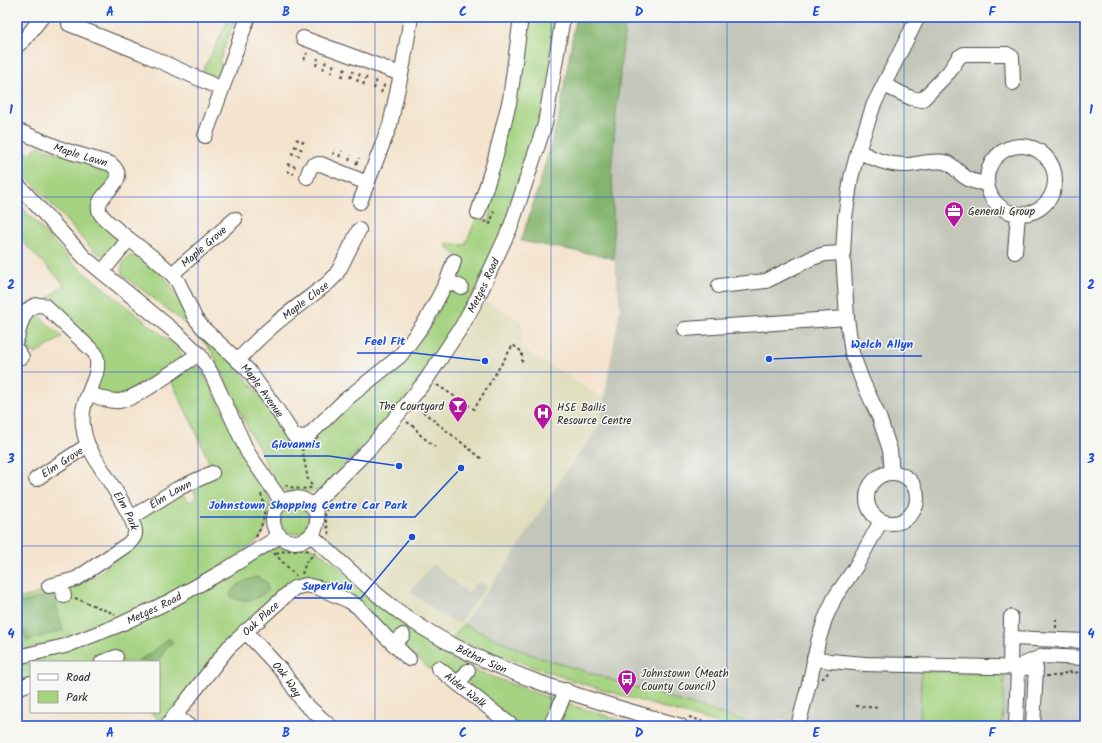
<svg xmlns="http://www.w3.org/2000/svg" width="1102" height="743" font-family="Kalam,sans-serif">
<rect width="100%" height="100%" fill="#f6f6f2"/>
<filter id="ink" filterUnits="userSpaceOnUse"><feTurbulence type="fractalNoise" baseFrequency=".025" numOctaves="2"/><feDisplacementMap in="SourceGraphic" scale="8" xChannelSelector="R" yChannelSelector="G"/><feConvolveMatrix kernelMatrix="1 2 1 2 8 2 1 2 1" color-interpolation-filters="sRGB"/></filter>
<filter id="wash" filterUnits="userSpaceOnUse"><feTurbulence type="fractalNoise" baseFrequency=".012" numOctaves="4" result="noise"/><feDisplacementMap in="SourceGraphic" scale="16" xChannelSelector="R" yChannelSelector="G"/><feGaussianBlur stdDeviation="0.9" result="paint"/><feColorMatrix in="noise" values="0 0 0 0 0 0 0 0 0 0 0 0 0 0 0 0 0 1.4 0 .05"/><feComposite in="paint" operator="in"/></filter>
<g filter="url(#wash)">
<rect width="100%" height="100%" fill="#f4e3cd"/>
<path fill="#dfddbb" d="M486,301L522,322L521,348L604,398L599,427L561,478L516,551L452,639L394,600L360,572L329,542L324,530L321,518L323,508L329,499L393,434L406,419H413L420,409L419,406L420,400L453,353L481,306Z"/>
<path fill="#c3c6b9" d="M626,17H1085V726H803L779,719L765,726L747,722L532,655L463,624L516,551L561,478L599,427L620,308L614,260L612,160L620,73Z
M433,564L468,593L476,583L481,582L487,586L459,623L440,614L410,591Z"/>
<path fill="#a5d381" stroke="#687f56" d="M230,17H236L219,62L222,64L219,73L215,76L202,72Z
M525,17H558L543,108L515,204L464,315L395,413L321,489L300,494L286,492L277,486L272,478L259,448L251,435L212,352C189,322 154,300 124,276C118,269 123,261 129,256L143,257L164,276L184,306L232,361L278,419L283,432L296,441L414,350L436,316L447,294L464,283L456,272C459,257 460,256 447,248V243L465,245L477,217L489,222L491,212L487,207Z
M17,135C23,140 25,142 22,150L31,154L34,149L37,146L107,169L113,176L100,194L115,235L114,243L109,250L102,255L98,254L89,246L17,166Z
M17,202L75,265L174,345L182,354L183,357L173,366L119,397L98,392L96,384L101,367L49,303L50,297L64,284L17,236Z
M33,312L40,317L62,337L36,354L23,345C21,333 28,323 33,312Z
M195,366L200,369L206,378L265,488C267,493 269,498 270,503C270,513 268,526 262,535C257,543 242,552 234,558C171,601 91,634 17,652V599L34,595L48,589L69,592L70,587L96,576L107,565L136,545L140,541L142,534L140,521L144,515L178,495L182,494L189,502L196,498L194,488L213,471L195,429L170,379L189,367Z
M281 520a14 14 0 1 1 28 0a14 14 0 1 1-28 0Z
M287,545C304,545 311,546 325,556L434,649L472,669L557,701L545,726H520L469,684V680L458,675L427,668C422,658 405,654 405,642L398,634H393L303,580L163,723L150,712H159V662H118L117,652L86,662H31V677L17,682V664L36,659L273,548Z
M463,624L532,655L747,722L765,726H724L574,681L452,639Z
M921,671L1004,675L1002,726H920Z
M566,705H571L639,726H556L563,717L564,707Z"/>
<path fill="#84b56f" stroke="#58704d" d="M576,17H626L620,73L612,160L614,260L608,257L521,241L538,189L559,116Z
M257,577L266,582L268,591C255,600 248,603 232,598L230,595C232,585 249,579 257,577Z
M50,595L54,596L63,630L27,641L17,613V604Z
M170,639L173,642L166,647L158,662H136L154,651L164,642Z"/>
</g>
<g filter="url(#ink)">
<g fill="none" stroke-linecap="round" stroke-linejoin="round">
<defs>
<g id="minor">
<path d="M69,24L142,53L222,89"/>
<path d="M303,38L401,74"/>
<path d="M17,46L24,40L42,17"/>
<path d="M884,85L911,98L922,100L949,72L959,57L964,54H1007L1012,57L1013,83"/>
<path id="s1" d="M21,132L64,150L111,164C134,184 91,193 100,213C103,218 108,222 113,226C132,243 154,256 172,274L178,282L195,318L203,328L248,370L278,411L294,436L307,437L344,401L400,356L427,319L447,281L454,261"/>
<path d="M205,136L248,17"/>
<circle cx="1021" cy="180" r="34"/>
<path d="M858,151C874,159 889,166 908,165C918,164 934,160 944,162C951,163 954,168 959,172C967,180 975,183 986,183"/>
<path d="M307,177C310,168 310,164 321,164L367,183"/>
<path d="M17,184L85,258L180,336L199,354L211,373L248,453L282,502"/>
<path d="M360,202L390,125L403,65L411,17"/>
<path d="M478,213L495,159L510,99L521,17"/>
<path d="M1015,252L1018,214"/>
<path d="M102,272L129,239"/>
<path id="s2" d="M172,274L235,219"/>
<path d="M447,281L461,287"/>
<path d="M719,286L766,281L812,258L825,254L843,253"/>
<path d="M685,329L847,318"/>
<path id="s3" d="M17,339C20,324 25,300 45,306L95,353C103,370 88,390 84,406C81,418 83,434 88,445C96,464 138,519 135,534C134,539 131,541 128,544L76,579L49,586"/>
<path d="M17,350L22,357"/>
<path id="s4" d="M238,361C264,329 296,308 328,283L335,276L340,268L359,230"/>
<path d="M89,393C98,397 109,402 119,401C138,399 181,365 199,354"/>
<path d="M892,473L890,450L879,417L862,380L852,353L847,318L843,254L845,218L851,178L858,151L874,104L918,17"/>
<circle cx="892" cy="498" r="25"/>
<path id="s5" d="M36,479L88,445"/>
<circle cx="295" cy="520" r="22"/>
<path id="s6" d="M312,506L371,447L406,405L426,380L462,326L478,297L511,226L545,124L563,17"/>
<path id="s7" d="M131,518L177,489L212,473"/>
<path id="s8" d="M311,535C347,567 382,603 423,628C502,677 593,700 681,726"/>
<path d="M61,584L64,596"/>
<path id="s9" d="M245,631L283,672L304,703L330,726"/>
<path d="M1011,638L1085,641"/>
<path d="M394,644L403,635"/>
<path id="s10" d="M17,657L65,646L119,625L170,601L227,569L280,536"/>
<path d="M814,658L830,661L865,664L1036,668L1033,726"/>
<path d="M102,662L116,657"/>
<path d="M1022,665L1043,656L1085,658"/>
<path d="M1010,667L1011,617"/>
<path id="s11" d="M438,668L512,726"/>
<path d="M458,684L468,671"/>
<path d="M17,688L31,683"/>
<path d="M175,715L189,726"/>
<path id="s12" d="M167,726L228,648L294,588L306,585L319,588L349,601L358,607L385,636L409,659"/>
<path d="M550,726L558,710L566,690"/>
<path d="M798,726L811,676L818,642L825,619L835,597L855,568L881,521"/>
<path d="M1016,726L1018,667"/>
</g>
</defs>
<use href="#minor" stroke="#494743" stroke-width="16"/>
<path stroke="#494743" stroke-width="2" stroke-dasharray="3 3" stroke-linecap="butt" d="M304,60L307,53
M316,66L318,58
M323,70L326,61
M331,73L334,63
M342,77L345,68
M350,78L353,71
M357,82L360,73
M363,85L367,76
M374,89L377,79
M381,93L385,83
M296,139L305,143
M294,146L303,150
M291,153L300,156
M333,155L335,149
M339,157L342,151
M349,161L351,155
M287,164L296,167
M356,164L359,158
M287,171L294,174
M484,221L490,224L494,212L491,210
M437,385L474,409L513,345L522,352V365
M421,406L422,411L482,459
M407,422L416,428L418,433L435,447
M302,448L308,480L313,487
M285,485C294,489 305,490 314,487
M327,508L325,516L329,535
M868,520C855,494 858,485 881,467
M256,537C264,523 267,509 261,494
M274,553L296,576
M276,553C288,550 299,549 311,551
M302,574L306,562L315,553
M75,598L115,614
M1056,619V630
M1046,676H1058L1068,672L1085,673
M822,679L829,672
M856,706L879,708
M689,717L717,726"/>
<use href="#minor" stroke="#fff" stroke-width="14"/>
</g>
</g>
<path fill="none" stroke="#1d4ed8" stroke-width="1" stroke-opacity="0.55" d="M198,17V726M375,17V726M551,17V726M727,17V726M904,17V726M17,197H1085M17,372H1085M17,546H1085"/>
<defs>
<symbol id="office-pin" viewBox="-11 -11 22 30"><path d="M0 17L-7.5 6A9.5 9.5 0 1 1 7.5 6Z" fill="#b5179e" stroke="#f6f6f2"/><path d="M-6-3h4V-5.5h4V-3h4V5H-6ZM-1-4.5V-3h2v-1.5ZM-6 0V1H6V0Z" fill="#fff"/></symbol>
<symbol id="bar-pin" viewBox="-11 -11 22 30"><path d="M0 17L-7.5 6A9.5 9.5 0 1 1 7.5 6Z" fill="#b5179e" stroke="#f6f6f2"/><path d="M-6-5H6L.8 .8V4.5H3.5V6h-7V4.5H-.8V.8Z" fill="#fff"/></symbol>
<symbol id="hospital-pin" viewBox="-11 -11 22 30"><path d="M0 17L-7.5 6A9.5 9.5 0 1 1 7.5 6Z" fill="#b5179e" stroke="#f6f6f2"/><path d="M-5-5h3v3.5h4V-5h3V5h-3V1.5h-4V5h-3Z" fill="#fff"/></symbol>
<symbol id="bus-pin" viewBox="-11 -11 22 30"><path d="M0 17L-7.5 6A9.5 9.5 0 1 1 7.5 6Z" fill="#b5179e" stroke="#f6f6f2"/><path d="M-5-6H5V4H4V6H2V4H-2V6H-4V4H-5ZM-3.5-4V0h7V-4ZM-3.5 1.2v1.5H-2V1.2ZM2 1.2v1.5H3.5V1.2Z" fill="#fff"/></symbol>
</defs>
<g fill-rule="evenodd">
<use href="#office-pin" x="943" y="200" width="22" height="30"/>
<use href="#bar-pin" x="447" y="395" width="22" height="30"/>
<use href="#hospital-pin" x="532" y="402" width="22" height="30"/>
<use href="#bus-pin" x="616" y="668" width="22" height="30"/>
</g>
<g text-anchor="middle" stroke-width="3" stroke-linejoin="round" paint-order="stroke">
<g font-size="11" fill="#2b2b2b" stroke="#f6f6f2">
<text dy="4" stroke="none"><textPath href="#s1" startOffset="64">Maple Lawn</textPath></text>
<text dy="4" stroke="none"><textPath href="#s2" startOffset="42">Maple Grove</textPath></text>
<text dy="4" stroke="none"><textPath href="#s6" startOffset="281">Metges Road</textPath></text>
<text dy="4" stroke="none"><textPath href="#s4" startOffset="91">Maple Close</textPath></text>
<text dy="4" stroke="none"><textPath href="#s1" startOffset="397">Maple Avenue</textPath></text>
<text dy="4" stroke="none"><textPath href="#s5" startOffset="31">Elm Grove</textPath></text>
<text dy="4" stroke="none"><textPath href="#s7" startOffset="46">Elm Lawn</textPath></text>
<text dy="4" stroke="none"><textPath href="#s3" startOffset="290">Elm Park</textPath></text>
<text dy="4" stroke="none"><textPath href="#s10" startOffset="146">Metges Road</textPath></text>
<text dy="4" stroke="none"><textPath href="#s12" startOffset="143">Oak Place</textPath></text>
<text dy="4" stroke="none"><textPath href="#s8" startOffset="212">Bóthar Sion</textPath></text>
<text dy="4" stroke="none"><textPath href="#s9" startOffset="64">Oak Way</textPath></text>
<text dy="4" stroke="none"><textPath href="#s11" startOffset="35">Alder Walk</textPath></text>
</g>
<g font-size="11" fill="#2b2b2b" stroke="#f6f6f2" text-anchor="start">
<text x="968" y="215">Generali Group</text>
<text x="444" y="410" text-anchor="end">The Courtyard</text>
<text x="557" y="411">HSE Bailis<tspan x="557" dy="13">Resource Centre</tspan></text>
<text x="641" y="677">Johnstown (Meath<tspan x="641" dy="13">County Council)</tspan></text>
</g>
</g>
<path fill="none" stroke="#1d4ed8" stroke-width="1.5" d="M485 361L414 353H357M769 359L843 356H922M399 466L329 456H264M461 468L415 517H200M412 537L361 598H294"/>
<g fill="#1d4ed8" stroke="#f6f6f2" stroke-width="1.5">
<circle cx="485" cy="361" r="4"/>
<circle cx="769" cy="359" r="4"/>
<circle cx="399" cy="466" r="4"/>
<circle cx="461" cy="468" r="4"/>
<circle cx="412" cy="537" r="4"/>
</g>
<g font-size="12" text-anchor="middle" font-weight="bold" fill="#1d4ed8" stroke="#f6f6f2" stroke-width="3" stroke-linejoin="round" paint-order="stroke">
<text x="385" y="345">Feel Fit</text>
<text x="882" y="348">Welch Allyn</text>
<text x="296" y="448">Giovannis</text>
<text x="308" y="509">Johnstown Shopping Centre Car Park</text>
<text x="327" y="590">SuperValu</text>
</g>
<rect width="1102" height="743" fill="none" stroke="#f6f6f2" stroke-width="44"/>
<rect x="30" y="661" width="130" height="52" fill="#f6f6f2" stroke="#a5a5a2"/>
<rect x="38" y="674" width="20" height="6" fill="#ffffff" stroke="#a5a5a2"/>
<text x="66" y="681" font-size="12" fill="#2b2b2b">Road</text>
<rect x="38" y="691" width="20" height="12" fill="#a5d381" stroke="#a5a5a2"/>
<text x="66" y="701" font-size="12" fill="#2b2b2b">Park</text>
<rect x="22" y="22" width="1058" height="699" fill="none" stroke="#1d4ed8" stroke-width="1.5"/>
<g font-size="13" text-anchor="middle" font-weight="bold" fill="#1d4ed8">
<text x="110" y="16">A</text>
<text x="286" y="16">B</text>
<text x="463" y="16">C</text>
<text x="639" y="16">D</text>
<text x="816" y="16">E</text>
<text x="992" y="16">F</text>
<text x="11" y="114">1</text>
<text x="1091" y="114">1</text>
<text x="11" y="289">2</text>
<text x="1091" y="289">2</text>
<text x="11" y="463">3</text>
<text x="1091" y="463">3</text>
<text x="11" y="638">4</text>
<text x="1091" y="638">4</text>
<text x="110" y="737">A</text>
<text x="286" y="737">B</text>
<text x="463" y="737">C</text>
<text x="639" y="737">D</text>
<text x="816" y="737">E</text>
<text x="992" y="737">F</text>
</g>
</svg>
